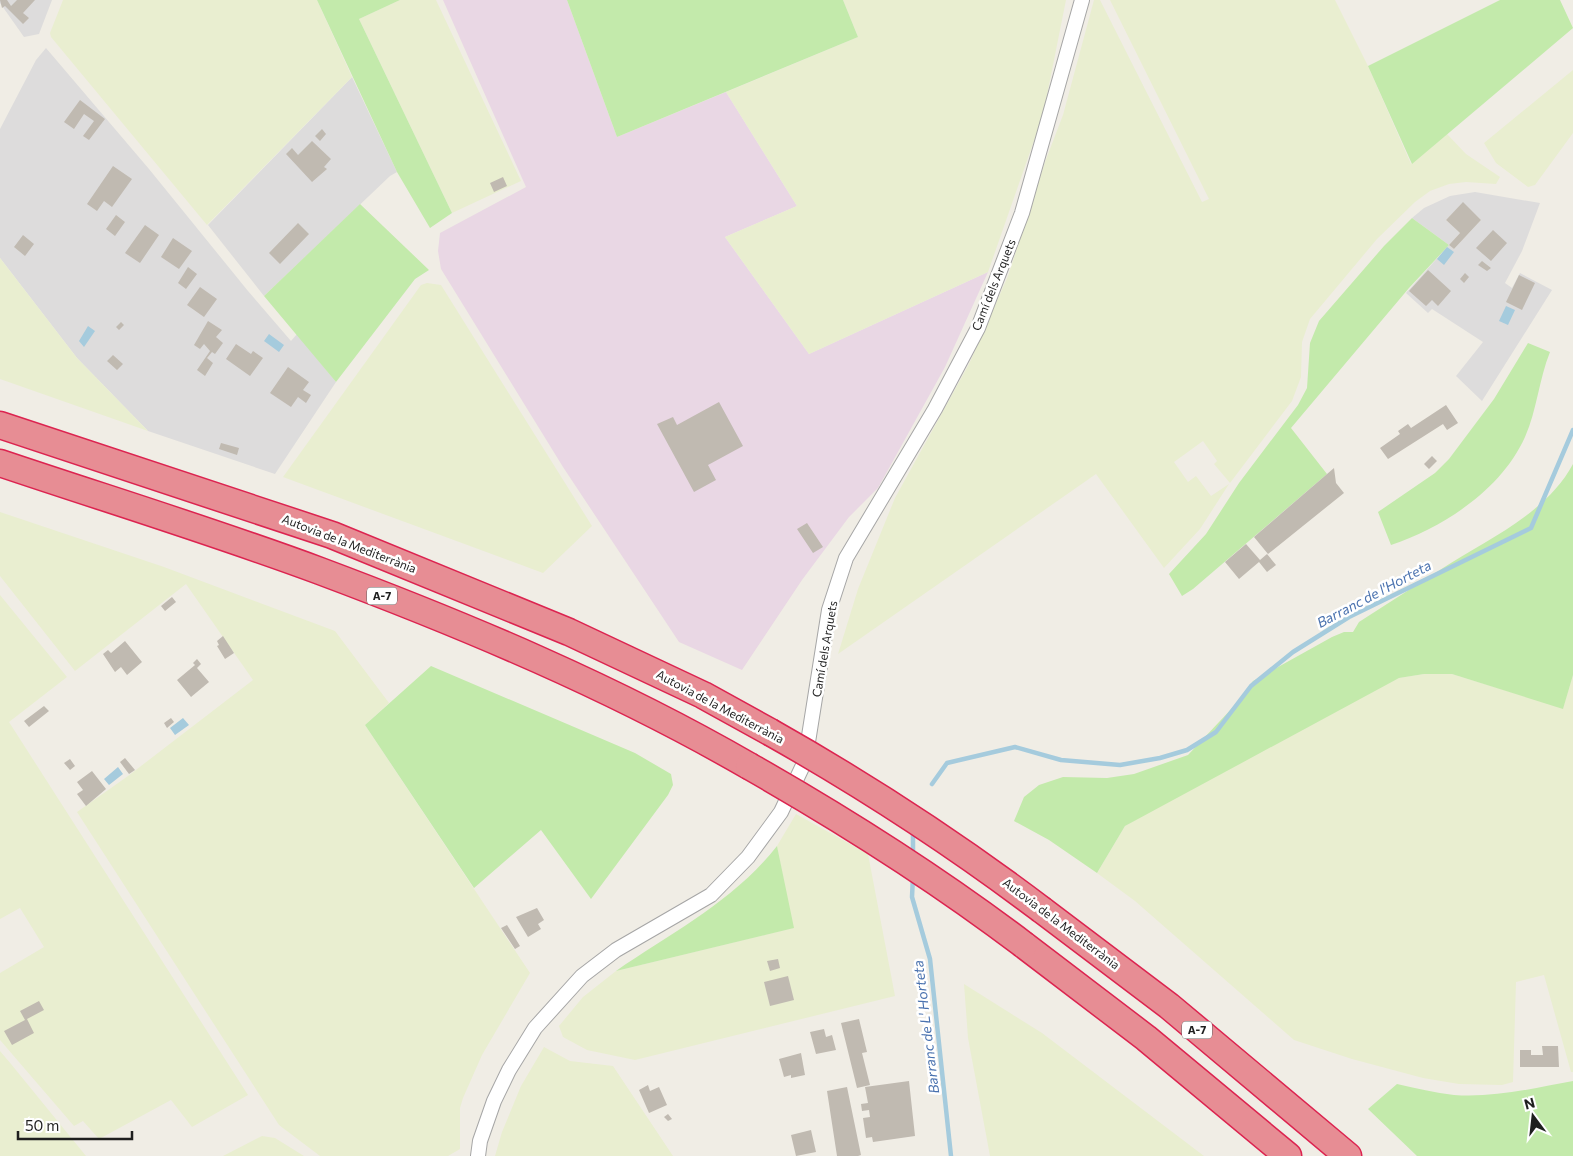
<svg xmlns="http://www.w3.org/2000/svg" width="1573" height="1156" font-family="Commissioner,sans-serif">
<rect width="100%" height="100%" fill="#f0ede5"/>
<path fill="#dddcdc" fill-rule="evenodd" d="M0,0H52L39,34L24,37L0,3Z
M46,48L149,169L248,291L291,341L297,334L336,382L275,474L148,431L77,358L0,258V129L36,60Z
M352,77L397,172L390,176L264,296L208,225Z
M1475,192L1540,203L1522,251L1505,283L1512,288L1520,273L1552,290L1482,401L1456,376L1483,342L1432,309L1428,313L1406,293L1449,245L1412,218L1424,208L1450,196ZM1463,203L1481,220L1454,249L1449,245L1460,233L1446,220Z"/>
<path fill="#e9d7e4" d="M443,0H567L617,137L726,92L797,206L725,237L809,354L988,272L945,367L878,488L849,517L802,580L742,670L679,642L563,467L441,269L438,251L440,233L526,187Z"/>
<path fill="#e9eed0" d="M63,0H317L352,77L207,225L51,37L50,33Z
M400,0H436L521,181L452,213L359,19Z
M843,0H1066L1043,115L988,272L809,354L725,237L797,206L726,92L858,37Z
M1094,0H1100L1202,202L1209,199L1110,0H1335L1368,66L1411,164L1447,134L1466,154L1500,177L1496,184L1466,182L1449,184L1430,191L1415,202L1377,239L1310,319L1302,342L1301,377L1292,401L1230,483L1214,464L1217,461L1203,441L1174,462L1188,482L1196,476L1211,496L1229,484L1200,529L1164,568L1096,474L838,654L858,589L895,498L969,364L1008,276L1045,162L1063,115Z
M1573,70V133L1535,185L1528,187L1496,163L1484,143Z
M0,258L77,358L148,431L0,379Z
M427,283L441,285L592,526L543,573L283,477L421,285Z
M0,512L164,567L335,631L389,703L365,725L530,973L482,1055L463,1098L460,1108V1149L448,1156H320L279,1125L77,812L128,776L253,680L186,584L75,671L0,576Z
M0,595L67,677L9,722L248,1095L192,1127L171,1100L99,1139L83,1121L74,1126L0,1040V973L44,947L20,908L0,919Z
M1424,674H1452L1563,708L1573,675V1072H1571L1544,975L1516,982L1513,1082L1502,1085L1459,1084L1423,1078L1352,1059L1294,1040L1135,901L1097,873L1125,826L1152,810L1379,687L1399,678Z
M796,814L868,854L895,996L635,1060L587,1050L563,1037L559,1026L583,997L616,971L793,928L777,846Z
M964,984L1042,1033L1204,1156H990L968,1038Z
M544,1047L570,1061L613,1066L673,1156H495L502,1132L521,1086Z
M0,1051L11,1064L86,1156H0Z
M262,1136L275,1138L304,1156H223Z"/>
<path fill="#c3eaab" d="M317,0H400L359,19L452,213L430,228L397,172Z
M567,0H843L858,37L617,137Z
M1500,0H1560L1573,28L1412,164L1368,66Z
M360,204L429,270L415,279L336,382L264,296Z
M1412,218L1449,245L1409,288L1291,428L1327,474L1193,589L1182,596L1169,574L1206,534L1239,483L1298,405L1307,388L1310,343L1319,321L1384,246Z
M1528,343L1550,352C1539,379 1537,410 1525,437C1501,490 1444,527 1391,545L1378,512L1435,473L1449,459L1494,399Z
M1573,464V675L1563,709L1452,674H1424L1399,678L1125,826L1097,873L1049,840L1014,821L1024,797L1039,785L1063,777L1107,778L1134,774L1188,755L1235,705L1253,681L1332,637L1344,632H1353L1359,622C1387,604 1415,586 1443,568C1488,539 1547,513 1573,464Z
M431,666L635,753L671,774L673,785L668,795L591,899L541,830L474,888L365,725Z
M777,846L794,928L616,971C673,932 734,901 777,846Z
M1573,1081V1156H1417L1368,1109L1397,1084C1416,1088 1435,1093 1454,1095C1493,1098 1535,1088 1573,1081Z"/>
<path fill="#a5cbdd" d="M1447,247L1454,252L1444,265L1437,259Z
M1506,306L1515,310L1508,325L1499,321Z
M88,326L95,331L84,347L79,341Z
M269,334L284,345L279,352L264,341Z
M183,718L189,725L175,735L170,728Z
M118,767L123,774L109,785L104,779Z"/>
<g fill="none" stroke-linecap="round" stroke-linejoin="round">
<path stroke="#a5cbdd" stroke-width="4.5" d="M932,784L947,763L1015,747L1061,760L1120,765L1160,758L1187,750L1216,732L1251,686L1293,652L1349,617L1531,528L1573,430
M913,856V831
M913,876L912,897L930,959L951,1156"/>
</g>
<path fill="#c0bab1" d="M0,0H7L11,6L17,0H35L23,13L29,18L23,24L5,6L2,8Z
M80,100L105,119L89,140L83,136L94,121L84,114L74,129L64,122Z
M322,129L326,134L320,141L315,136Z
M312,141L331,159L324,167L327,169L312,182L286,154L292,148L298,155Z
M113,166L132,179L112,207L104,201L97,211L87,204Z
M503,177L507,186L494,192L490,183Z
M1463,202L1481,220L1454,249L1449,245L1460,233L1446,220Z
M116,215L125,222L115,236L106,229Z
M298,223L309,234L280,264L269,253Z
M145,225L159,235L140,263L125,253Z
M1493,230L1507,243L1491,261L1476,248Z
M23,235L34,244L25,256L14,247Z
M173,238L192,251L179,269L161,257Z
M1482,261L1491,268L1487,271L1478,265Z
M188,267L197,274L186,289L178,283Z
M1428,270L1451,291L1438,306L1432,300L1426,306L1409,291Z
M1465,273L1469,277L1464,283L1460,279Z
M1519,275L1535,283L1522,310L1506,302Z
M200,287L217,299L204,317L187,305Z
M208,321L222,330L216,337L223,343L215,354L212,352L207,358L213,363L205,376L197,370L210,351L204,344L200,349L194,345Z
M121,322L124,325L119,330L116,327Z
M236,344L251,354L253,351L263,358L250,376L226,359Z
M113,355L123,364L117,370L107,361Z
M288,367L309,382L303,390L311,395L306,403L298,397L291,407L270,393Z
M719,402L743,446L708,465L716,480L694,492L657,424L673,417L677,425Z
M1446,405L1458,423L1447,430L1443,424L1388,459L1380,448L1400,434L1398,431L1408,424L1411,428Z
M221,443L239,448L237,455L219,449Z
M1432,456L1437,461L1429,469L1424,464Z
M1334,468L1336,483L1344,493L1268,554L1254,537Z
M807,523L823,547L813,553L797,529Z
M1246,544L1260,560L1267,554L1276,565L1267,572L1259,562L1239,579L1225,562Z
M172,597L176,602L165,611L161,606Z
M223,636L234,653L225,659L217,646L219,645L217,641Z
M125,641L142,662L127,675L121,667L115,672L103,654L108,650L111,653Z
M197,659L201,664L197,668L209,682L191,697L177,680L195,665L193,663Z
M44,706L49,711L29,727L24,721Z
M171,718L174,722L167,728L164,723Z
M125,758L135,770L129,774L120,762Z
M70,759L75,766L70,770L64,763Z
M92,771L106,789L86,806L77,794L83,790L77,782Z
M537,908L544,920L538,924L541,929L528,937L516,917Z
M507,925L520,946L515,949L501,928Z
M778,959L780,968L770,971L767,961Z
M788,976L794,1000L770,1006L764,982Z
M39,1001L44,1010L27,1019L34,1033L12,1045L4,1031L25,1020L20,1011Z
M859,1019L867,1052L862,1053L870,1085L857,1088L841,1023Z
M824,1029L826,1037L832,1035L836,1050L816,1054L810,1032Z
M1542,1046H1558L1559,1067H1520V1050H1531V1055H1543Z
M801,1053L805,1075L791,1078V1075L784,1077L779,1059Z
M909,1081L915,1136L873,1142L872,1137L866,1138L863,1118L870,1117L869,1110L862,1111L861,1104L868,1103L865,1087Z
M648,1085L650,1091L659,1087L667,1105L649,1113L639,1090Z
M847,1087L861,1155L858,1156H837L827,1091Z
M668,1114L672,1119L668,1121L664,1117Z
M811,1130L816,1152L796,1156L791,1135Z"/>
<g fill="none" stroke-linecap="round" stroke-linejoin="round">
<defs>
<path id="minor" d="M478,1156L480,1141L494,1101L509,1070L535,1028L582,976L616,950L711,895L748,857L781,812L805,761L829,610L846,558L935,409L978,328L1022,213L1082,0"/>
<path id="motorway" d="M0,425L332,535L569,632L703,695L770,732
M0,463C107,499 215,532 320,571C467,626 614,688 749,766
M1042,910L1169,1006L1348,1156
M1024,945L1146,1038L1288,1156"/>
</defs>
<use href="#minor" stroke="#a6a6a6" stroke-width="16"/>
<use href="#motorway" stroke="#dc2450" stroke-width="29"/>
<use href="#minor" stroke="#fff" stroke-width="14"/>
<use href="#motorway" stroke="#e78d94" stroke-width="26"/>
<defs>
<path id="motorway-bridge" d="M770,732C864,785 956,845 1042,910
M749,766C844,820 937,879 1024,945"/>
</defs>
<use href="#motorway-bridge" stroke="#dc2450" stroke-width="29" stroke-linecap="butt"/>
<use href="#motorway-bridge" stroke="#e78d94" stroke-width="26"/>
</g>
<g text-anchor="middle" stroke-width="5" stroke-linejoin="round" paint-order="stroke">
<g fill="#fff" stroke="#626262" stroke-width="1">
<rect x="367" y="587.5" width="30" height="17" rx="4"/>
<rect x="1182" y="1021.5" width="30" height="17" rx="4"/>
</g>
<g font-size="11" font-weight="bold" fill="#1f1f1f">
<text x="382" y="600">A-7</text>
<text x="1197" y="1034">A-7</text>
</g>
<g font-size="12" fill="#1f1f1f" stroke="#fff">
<text transform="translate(994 285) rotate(-68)" y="4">Camí dels Arquets</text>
<text transform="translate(349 544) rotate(21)" y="4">Autovia de la Mediterrània</text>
<text transform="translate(825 649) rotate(-80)" y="4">Camí dels Arquets</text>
<text transform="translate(720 707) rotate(28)" y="4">Autovia de la Mediterrània</text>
<text transform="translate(1061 924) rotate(37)" y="4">Autovia de la Mediterrània</text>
</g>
<g font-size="14" font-style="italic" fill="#4a72af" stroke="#fff">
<text transform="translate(1374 594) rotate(-28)" y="5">Barranc de l'Horteta</text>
<text transform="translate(926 1027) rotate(-97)" y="5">Barranc de L' Horteta</text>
</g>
</g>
<g transform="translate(1533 1116) rotate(345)" stroke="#ffffff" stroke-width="4" paint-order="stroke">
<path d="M0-4L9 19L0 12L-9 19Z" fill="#1f1f1f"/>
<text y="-8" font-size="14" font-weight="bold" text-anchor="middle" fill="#1f1f1f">N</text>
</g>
<path d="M18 1131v8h114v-8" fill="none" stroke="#1f1f1f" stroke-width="2.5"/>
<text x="25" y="1131" font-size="15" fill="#1f1f1f" stroke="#ffffff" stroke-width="4" paint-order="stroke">50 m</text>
</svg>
